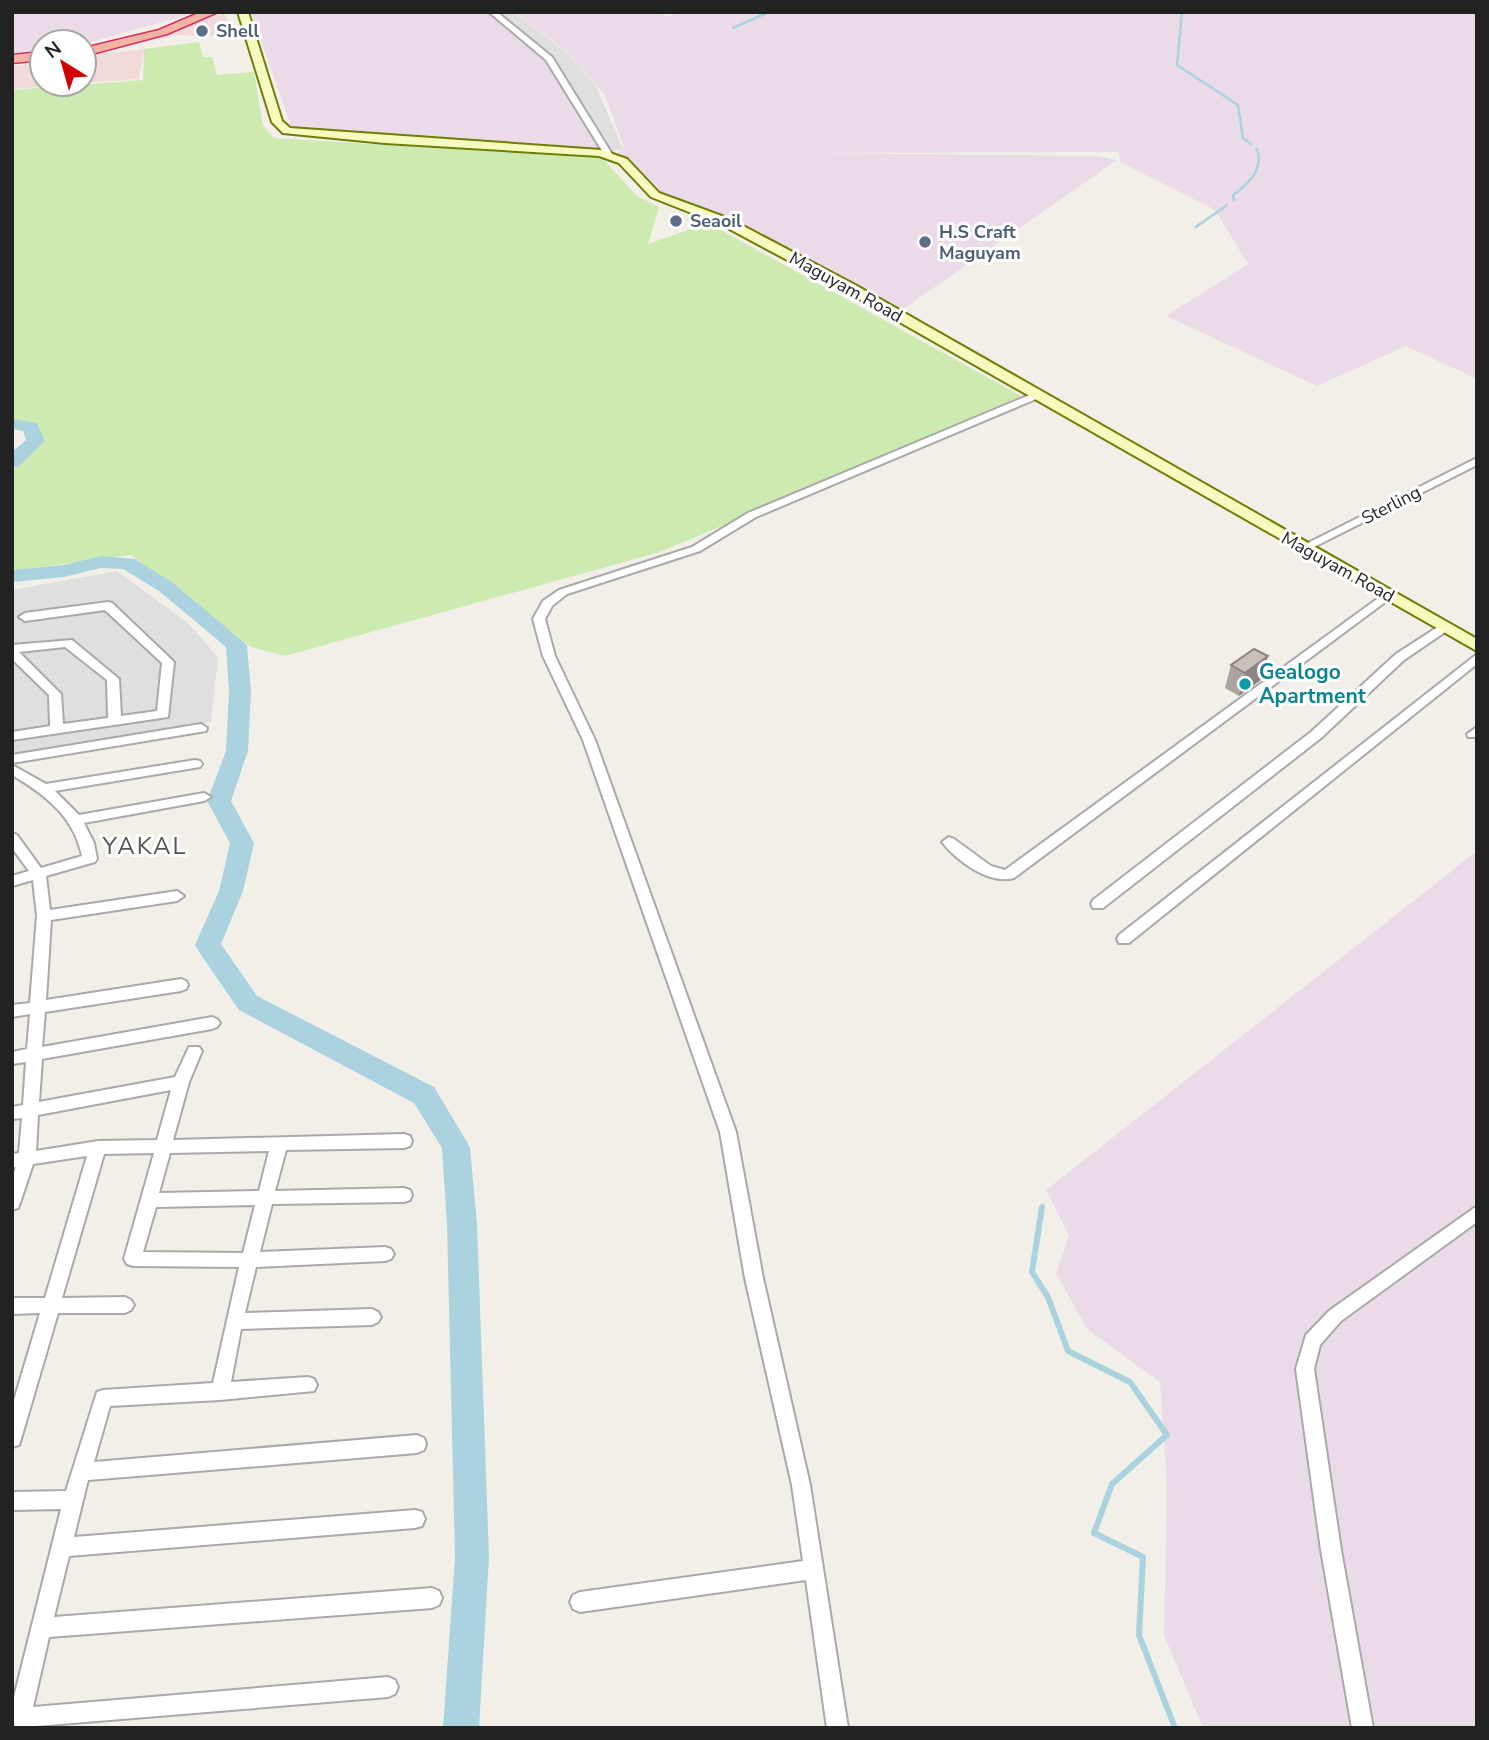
<svg xmlns="http://www.w3.org/2000/svg" width="1489" height="1740" font-family="'Nunito Sans',sans-serif">
<rect width="100%" height="100%" fill="#f2efe9"/>
<path fill="#e0dfdf" d="M494,12H514L566,52L595,84L623,149L609,152L550,58Z
M117,571L188,623L218,657L211,722L12,754V590Z"/>
<path fill="#f2dad9" d="M224,13L231,25H236L238,36L162,35Z
M144,49L139,79L84,83V56Z
M42,63V84H74L12,89V66Z"/>
<path fill="#ebdbe8" d="M12,12H198L84,44L42,42V52L12,55Z
M251,12H487L527,41L546,60L605,150L298,129L291,126Z
M515,12H653L670,17L676,12H1477V379L1406,346L1317,386L1166,316L1248,264L1215,210L1120,162L1119,152L808,153L1098,156L1117,160L899,312L728,222L656,195L627,159L616,153L624,148L605,95L567,52Z
M1477,851V1728H1203L1164,1635L1167,1486L1160,1382L1087,1329L1056,1273L1069,1236L1046,1190Z"/>
<path fill="#cdebb0" d="M199,42L203,57H212L217,75L254,72L263,126L274,138L598,158L605,161L637,196L659,207L648,244L705,224L721,230L1025,398L660,552L285,656L251,647L131,555L12,571V471L44,442L35,424L12,421V90L143,80L144,49Z"/>
<g fill="none" stroke-linecap="round" stroke-linejoin="round">
<path stroke="#aad3df" stroke-width="2.5" d="M1182,12L1177,65L1238,105L1243,138L1251,144
M733,28L769,12
M1234,200L1233,195C1249,184 1264,169 1257,149
M1196,227L1227,205"/>
<path stroke="#aad3df" stroke-width="6" d="M1042,1207L1032,1272L1048,1297L1068,1351L1130,1382L1167,1435L1112,1484L1094,1533L1143,1557L1139,1635L1175,1728"/>
<path fill="#aad3df" fill-rule="evenodd" d="M12,419L37,423L45,441L19,466L12,468V452L26,440L23,431L12,429Z
M101,556L135,559L173,583L247,645L251,691L248,751L231,801L254,843L243,891L221,944L257,996L434,1087L470,1147L477,1224L489,1557L479,1728H443L455,1557L447,1224L442,1148L414,1103L239,1010L199,952L195,945L219,891L230,843L207,801L226,751L229,691L226,647L159,591L123,569L101,568L64,577L12,582V570L64,565Z"/>
<defs>
<path id="minor" d="M489,12H497L552,57L612,154L611,156L604,154L546,60Z
M1039,391L1044,394L1043,396L756,517L700,551L567,594L552,606L545,619L555,656L595,740L736,1132L763,1278L810,1485L848,1728H827L806,1580L580,1612L573,1609L570,1602L573,1595L580,1592L803,1561L792,1485L745,1278L720,1132L583,740L543,656L533,619L543,601L559,590L692,547L748,513Z
M1477,458V465L1308,550L1304,551L1298,548Z
M1388,591L1392,593V597L1014,878C989,885 957,861 942,842L949,837L954,839L991,866L1005,870Z
M108,602L112,603L174,662L168,717L12,740V732L50,726L49,695L12,659V645L72,640L119,679L121,716L157,711L162,663L105,610L25,621L19,617L25,613ZM65,647L107,680L108,718L63,724L61,694L19,652Z
M1444,623L1450,627L1448,630L1404,660L1321,738L1103,908H1093L1091,904L1093,900L1311,732L1396,654Z
M1477,654V664L1129,943H1119L1117,939L1119,935Z
M201,724L207,728L206,731L12,763V755Z
M1477,727V737H1468L1467,734Z
M195,760L200,761L202,764L200,767L55,791L79,815L204,793L211,797L204,801L84,823L94,843L97,859L95,862L46,876L50,910L177,891L184,896L177,901L51,920L46,1000L181,979L186,981L188,985L186,989L181,991L45,1012L42,1047L212,1017L217,1019L220,1023L217,1027L212,1029L42,1059L39,1102L175,1077L189,1047H199L202,1051L189,1082L173,1140L404,1134L410,1136L412,1141L410,1146L404,1148L286,1150L275,1191L404,1188L410,1190L412,1195L410,1200L404,1202L272,1204L260,1252L385,1247L391,1249L394,1254L391,1259L385,1261L256,1267L245,1313L372,1309L378,1312L381,1317L378,1322L372,1325L241,1329L231,1382L308,1377L314,1379L317,1385L314,1391L220,1400L110,1406L94,1462L417,1435L424,1438L426,1444L424,1450L417,1453L88,1480L74,1537L415,1510L422,1512L425,1519L422,1526L415,1528L69,1556L54,1617L432,1588L439,1591L442,1598L439,1605L432,1608L49,1637L33,1707L388,1677L395,1680L398,1687L395,1694L388,1697L12,1728V1705L61,1509L12,1510V1492L66,1491L97,1392L103,1390L213,1383L239,1267L133,1266L127,1264L124,1259L154,1153L104,1154L62,1298L125,1297L131,1300L134,1305L131,1310L125,1313H58L21,1439L19,1445L12,1447V1407L40,1313L12,1314V1298H45L87,1156L33,1164L20,1203L18,1208L12,1210V1177L16,1167L12,1168V1154L19,1153L22,1118L12,1119V1107L23,1105L26,1062L12,1064V1052L27,1049L30,1014L12,1017V1005L30,1003L37,916L33,880L12,886V876L29,871L12,848V833L17,835L41,868L82,856C74,817 46,795 12,775V765L46,784ZM171,1090L157,1140L98,1141L36,1151L38,1115ZM269,1151L259,1191L159,1193L170,1153ZM255,1205L243,1253L143,1252L156,1207Z
M1477,1206V1222L1341,1321L1320,1345L1314,1369L1341,1550L1373,1728H1352L1321,1550L1296,1369L1306,1335L1329,1311Z"/>
<path id="secondary" d="M238,12H248L282,121L290,128L601,150L627,159L659,193L730,219L857,286L1477,639V651L847,292L722,225L651,197L619,163L599,156L385,143L283,133L272,122Z"/>
<path id="trunk" d="M201,12H218L167,34L84,56V48L159,30Z
M42,52V60L12,63V55Z"/>
</defs>
<use href="#minor" stroke="#a9a9a9" stroke-width="4"/>
<use href="#secondary" stroke="#707d05" stroke-width="4"/>
<use href="#trunk" stroke="#dc2a67" stroke-width="3"/>
<use href="#minor" fill="#fff" fill-rule="evenodd"/>
<use href="#secondary" fill="#f7fabf" fill-rule="evenodd"/>
<use href="#trunk" fill="#f2b4a3" fill-rule="evenodd"/>
</g>
<path fill="#aba49e" d="M1231,665L1262,679L1239,696L1225,688Z"/>
<path fill="#8b8681" d="M1268,656L1262,679L1239,696L1245,673Z"/>
<path fill="#c7bfb8" stroke="#8b8681" stroke-width="2" d="M1254,649L1268,656L1245,673L1231,665Z"/>
<g fill="#5c6f8a" stroke="#fff" stroke-width="2.5">
<circle cx="202" cy="31" r="7"/>
<circle cx="676" cy="221" r="7"/>
<circle cx="925" cy="242" r="7"/>
</g>
<circle fill="#0f9aa8" stroke="#fff" stroke-width="2.5" cx="1245" cy="684" r="7"/>
<g text-anchor="middle" stroke-width="6" stroke-linejoin="round" paint-order="stroke">
<g font-size="18" font-weight="bold" fill="#4e5e75" stroke="#fff" text-anchor="start">
<text x="216" y="37">Shell</text>
<text x="690" y="227">Seaoil</text>
<text x="939" y="238">H.S Craft<tspan x="939" dy="21">Maguyam</tspan></text>
</g>
<g font-size="18" fill="#222" stroke="#fff">
<text transform="translate(846 287) rotate(29)" y="6">Maguyam Road</text>
<text transform="translate(1391 505) rotate(-27)" y="6">Sterling</text>
<text transform="translate(1338 567) rotate(29)" y="6">Maguyam Road</text>
</g>
<g font-size="21" font-weight="bold" fill="#0d838f" stroke="#fff" text-anchor="start">
<text x="1259" y="679">Gealogo<tspan x="1259" dy="24">Apartment</tspan></text>
</g>
<g font-size="24" letter-spacing="2" fill="#555" stroke="#fff">
<text x="145" y="854">YAKAL</text>
</g>
</g>
<rect width="1489" height="1740" fill="none" stroke="#222222" stroke-width="28"/>
<g transform="translate(63 63) rotate(323)"><circle r="33" fill="#ffffff" stroke="#a7a7a7" stroke-width="2"/>
<path d="M0-5L12 26L0 18L-12 26Z" fill="#d40000"/>
<text y="-10" font-size="19" font-weight="bold" text-anchor="middle" fill="#222222">N</text>
</g>
</svg>
